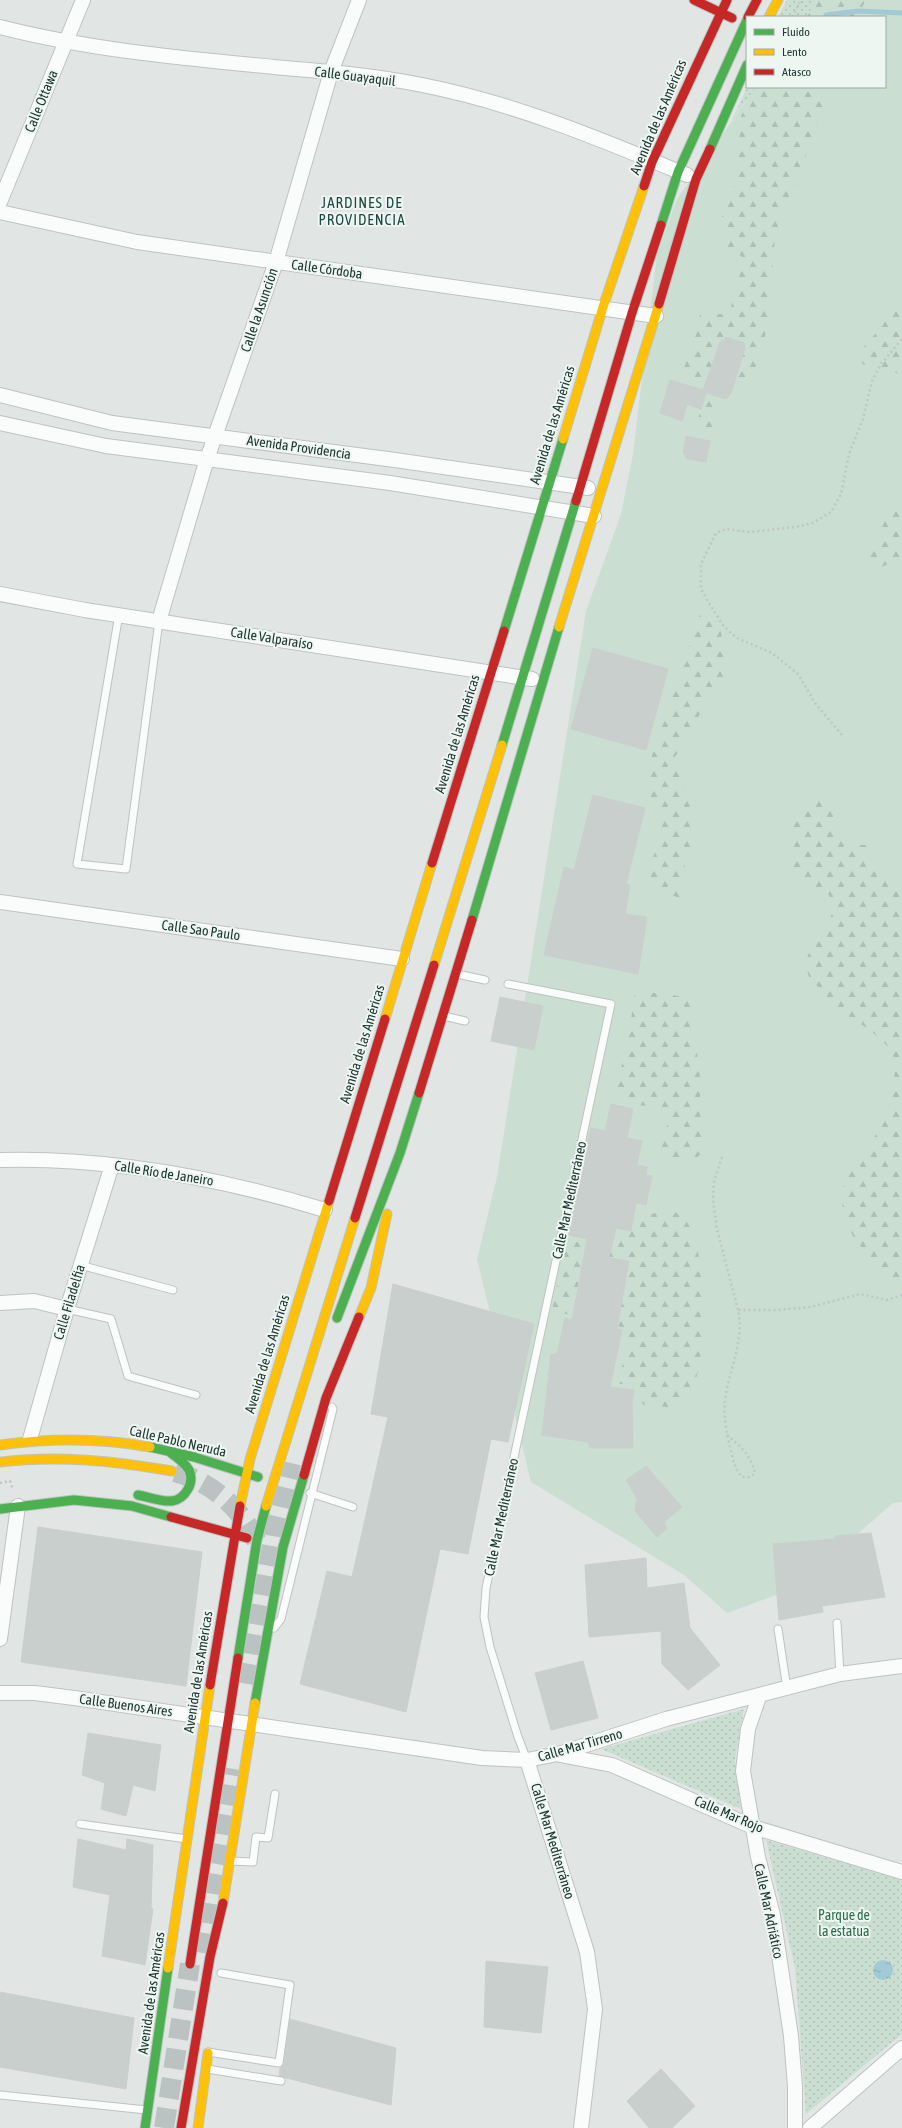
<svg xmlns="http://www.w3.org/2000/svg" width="902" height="2128" font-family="'Asap Condensed',sans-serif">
<defs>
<pattern id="forest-firs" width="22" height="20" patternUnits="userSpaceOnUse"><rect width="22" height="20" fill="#cadfd1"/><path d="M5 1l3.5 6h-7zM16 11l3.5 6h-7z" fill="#adc0b4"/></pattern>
<pattern id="park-dots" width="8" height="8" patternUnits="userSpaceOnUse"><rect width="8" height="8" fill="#cadfd1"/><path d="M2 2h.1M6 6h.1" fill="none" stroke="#adc0b4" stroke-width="1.8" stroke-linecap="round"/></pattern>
<pattern id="water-ripples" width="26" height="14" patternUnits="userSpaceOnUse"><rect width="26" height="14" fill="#a1cad5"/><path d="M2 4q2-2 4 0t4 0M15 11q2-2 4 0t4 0" fill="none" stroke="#8aaeb7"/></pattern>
</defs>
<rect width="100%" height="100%" fill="#e1e6e4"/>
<path fill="#cadfd1" d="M816,0H902V1502L893,1503L796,1588L727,1613L684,1575L531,1482L477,1259L497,1177L586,611L621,514L633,454L657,254L677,199L756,87H885V17H807Z"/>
<path fill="url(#forest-firs)" d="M795,0H866L857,17H787Z
M755,87H830L799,175L781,217L775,237L769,318L759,364L751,378L741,382L721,405L714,426L707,437L702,429V425L697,420L707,397L699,381L684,368L698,329L700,314H729L744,258L725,245L721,219L736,180L741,116Z
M902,291V375L884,369L874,362L864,365L859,360L862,349L883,325Z
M902,501V558L877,569L871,567L868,559L887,516Z
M700,615L719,617L722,626L721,643L730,658L726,671L687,735L683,747L672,760L685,788L694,824V836L685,864L683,899L654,889L647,873L660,839V819L651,805L649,782L651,759Z
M822,792L831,800C833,815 834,832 844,844L867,845C870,856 873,868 882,876C888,880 896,880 902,885V1295C887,1266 860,1256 847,1224C840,1209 841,1186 848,1171C853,1162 863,1154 869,1145C886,1121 899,1087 893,1057C889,1038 850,1019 835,1006C828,1000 821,991 815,983C813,981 809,977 808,974C797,943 845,928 829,895C820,891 809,888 802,880C779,856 787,801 822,792Z
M635,992C653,993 675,992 691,1001L700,1078V1114L705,1132V1150C701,1153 698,1157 694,1159C684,1164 668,1159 661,1152C661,1148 661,1142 662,1138C666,1126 673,1120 664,1107L634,1105L618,1098V1082L629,1033Z
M674,1211C680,1216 688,1221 691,1229C708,1269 708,1354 691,1394C689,1399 683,1404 679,1408L644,1405L638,1399L632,1384H619L627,1338L618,1325L552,1311L566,1241L588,1243L615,1249L620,1237L636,1226L640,1215Z"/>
<path fill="url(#park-dots)" d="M787,0H816L807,17H778Z
M747,87H756L732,120Z
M744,1709L735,1760L741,1809L601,1749Z
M766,1840L902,1880V2034L806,2114L795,1968Z"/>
<path fill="url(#water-ripples)" d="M873 1970a10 10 0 1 1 20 0a10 10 0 1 1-20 0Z"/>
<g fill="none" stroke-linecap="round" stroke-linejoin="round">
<path stroke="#a1cad5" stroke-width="5" d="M826,15L858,11L902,13"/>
</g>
<path fill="#c9cfcd" stroke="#c9cfcd" d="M726,337L744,343L745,349L731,393L726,399L706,393L701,409L687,404L682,421L660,413L670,380L703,390L720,342L724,340Z
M686,436L710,441L706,462L687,459L683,452Z
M593,648L668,669L646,750L571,729Z
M593,795L645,808L626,884L630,885L625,914L647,917L638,974L544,955L564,867L574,870Z
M500,997L543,1006L534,1050L491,1041Z
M611,1104L633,1109L627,1138L642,1141L637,1165L647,1167L646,1175L652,1176L646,1205L636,1203L631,1231L616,1228L609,1258L629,1261L617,1329L622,1330L610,1387L634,1390L632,1402L633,1448H590L588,1442L542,1435L551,1354H557L565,1318L572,1320L587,1239L568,1235L591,1128L605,1131Z
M393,1284L534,1324L508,1442L491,1439L468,1554L440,1549L406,1712L300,1684L327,1571L352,1577L388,1417L371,1414Z
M646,1466L682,1507L664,1522L667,1529L657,1537L635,1511L637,1499L626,1480Z
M38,1527L202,1552L186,1686L21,1662Z
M871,1533L885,1597L822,1606L823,1612L779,1620L773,1544L836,1539L835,1536Z
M646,1558L647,1588L684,1583L690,1628L720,1665L688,1690L662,1664L661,1631L589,1637L585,1565Z
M583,1661L598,1718L551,1730L535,1673Z
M88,1733L161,1745L155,1791L133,1785L126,1816L101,1809L105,1783L82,1775Z
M78,1839L126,1850L127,1839L153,1845L151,1909H153L145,1965L102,1956L110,1895L73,1887Z
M486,1961L548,1967L541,2033L484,2027Z
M0,1992L134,2018L126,2089L0,2067Z
M290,2019L396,2048L391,2105L279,2076L280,2068L284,2064Z
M661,2069L695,2106L672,2128H649L627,2101Z"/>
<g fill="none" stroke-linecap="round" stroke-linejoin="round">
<path stroke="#bac3c1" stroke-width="20" stroke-dasharray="20 10" stroke-linecap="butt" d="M175,1472C215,1483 247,1513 261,1552
M248,1684L274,1535L291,1463
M203,1953L234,1769
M164,2128L190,1964"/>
<defs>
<path id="lane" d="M119,614L77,864L126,869L159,621
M457,974L485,980
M508,984L611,1004L486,1588L484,1617L490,1647L518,1737L527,1760
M444,1016L465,1021
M80,1265L173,1290
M67,1309L111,1319L128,1376L196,1395
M310,1493L353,1507
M837,1623L840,1674
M274,1628L281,1619L333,1409L332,1407
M778,1629L787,1689
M80,1824L187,1839
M230,1861L253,1862L256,1837L268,1838L275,1794
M208,2052L279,2063L290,1985L221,1973
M207,2069L281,2081
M0,2095L147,2110"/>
<path id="street" d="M0,27C90,50 182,58 274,67C323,71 373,75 422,85C514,103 600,139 687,175
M0,202L83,0
M0,212L137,242L656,316
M0,395L112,423L395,460L588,488
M0,423L106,446L390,483L594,516
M0,594L85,610L532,679
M159,621L207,459L276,262L331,72L359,0
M0,902L402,959
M0,1160C111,1157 220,1178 325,1210
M0,1303L34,1301L67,1309
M30,1439L67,1309L112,1165
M0,1639L18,1506
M0,1693H35L74,1698L482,1758L527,1760L558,1754L666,1719L840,1674L902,1666
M759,1697L748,1729L743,1771L758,1857L773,1915L791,2036L795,2087V2128
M560,1755L612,1765L753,1827L902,1872
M527,1760L587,1952L595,2009L581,2128
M810,2128L902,2048"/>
<path id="fast" d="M710,149L747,65
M661,225L678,172L747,20
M504,631L563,439
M502,745L576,501
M472,920L559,627
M337,1318L400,1153L419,1093
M150,1447L194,1457L258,1477
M138,1495C149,1497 161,1502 172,1501C185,1499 195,1483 189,1470C185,1463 178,1458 171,1453
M0,1509L74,1500L132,1506L171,1517
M238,1658L257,1540L266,1506
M255,1703L283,1547L304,1475
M145,2128L168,1968"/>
<path id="slow" d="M769,17L778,0
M563,439L603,307L644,186
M559,627L659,304
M434,965L502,745
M385,1019L432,863
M359,1317L371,1288L387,1214
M0,1445C51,1438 100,1438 150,1447
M0,1462C59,1455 114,1461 172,1471
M240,1506L250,1459L329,1201
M266,1506L355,1218
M223,1903L255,1703
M168,1968L210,1685
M198,2128L208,2053"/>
<path id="jam" d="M694,0L732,18
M748,17L757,0
M644,186L652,162L727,0
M659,304L696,179L710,149
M576,501L632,313L661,225
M432,863L504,631
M419,1093L472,920
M329,1201L385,1019
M355,1218L434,965
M304,1475L326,1398L359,1317
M171,1517L247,1538
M210,1685L240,1506
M190,1964L238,1658
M181,2128L210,1957L223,1903"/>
</defs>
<use href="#lane" stroke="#bec3c1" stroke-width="9"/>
<use href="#street" stroke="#bec3c1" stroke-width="16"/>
<use href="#fast" stroke="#bcc4c1" stroke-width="11"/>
<use href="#slow" stroke="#bcc4c1" stroke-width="11"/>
<use href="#jam" stroke="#bcc4c1" stroke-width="11"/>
<path stroke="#bfc7c5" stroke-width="2.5" stroke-dasharray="2 3" stroke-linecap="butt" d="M792,17L801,0
M842,735L815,703L798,674L772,653L739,639L732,634L723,625L709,603L701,589V564L716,533L726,529L750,532L796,527L813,523L831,512L841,494L849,454L863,419L872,381L881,364L902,339
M722,1157L714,1182L713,1199L717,1229L738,1310
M727,1435C740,1446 751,1455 755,1473L750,1477H742C734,1468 733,1459 730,1447C727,1433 723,1415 725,1401C728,1372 745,1340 738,1310H778L811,1307L860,1294L887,1300L902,1295
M0,1483L10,1481L13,1490"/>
<use href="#lane" stroke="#fafbfb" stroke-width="7"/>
<use href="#street" stroke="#fafbfb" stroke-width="14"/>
<use href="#fast" stroke="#4caf50" stroke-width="9"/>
<use href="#slow" stroke="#ffc107" stroke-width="9"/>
<use href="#jam" stroke="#c62828" stroke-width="9"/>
</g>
<g text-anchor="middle" stroke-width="4" stroke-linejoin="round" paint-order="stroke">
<g font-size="14" fill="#203833" stroke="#eef6f2">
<text transform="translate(355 76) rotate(7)" y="5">Calle Guayaquil</text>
<text transform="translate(41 101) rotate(-68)" y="5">Calle Ottawa</text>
<text transform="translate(658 117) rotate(-67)" y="5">Avenida de las Américas</text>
<text transform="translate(327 269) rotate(8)" y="5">Calle Córdoba</text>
<text transform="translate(259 310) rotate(-71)" y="5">Calle la Asunción</text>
<text transform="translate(552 425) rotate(-73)" y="5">Avenida de las Américas</text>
<text transform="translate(299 447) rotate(8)" y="5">Avenida Providencia</text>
<text transform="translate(272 638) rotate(9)" y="5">Calle Valparaíso</text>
<text transform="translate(457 734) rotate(-73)" y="5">Avenida de las Américas</text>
<text transform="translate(201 930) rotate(8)" y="5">Calle Sao Paulo</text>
<text transform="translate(362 1044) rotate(-73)" y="5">Avenida de las Américas</text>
<text transform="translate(164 1173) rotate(9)" y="5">Calle Río de Janeiro</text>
<text transform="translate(569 1200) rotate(-78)" y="5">Calle Mar Mediterráneo</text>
<text transform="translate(69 1302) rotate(-73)" y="5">Calle Filadelfia</text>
<text transform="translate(267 1354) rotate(-73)" y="5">Avenida de las Américas</text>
<text transform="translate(178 1441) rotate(13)" y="5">Calle Pablo Neruda</text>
<text transform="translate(501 1517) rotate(-78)" y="5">Calle Mar Mediterráneo</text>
<text transform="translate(198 1672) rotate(-81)" y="5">Avenida de las Américas</text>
<text transform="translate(126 1705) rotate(8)" y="5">Calle Buenos Aires</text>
<text transform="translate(580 1745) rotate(-16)" y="5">Calle Mar Tirreno</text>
<text transform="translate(729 1814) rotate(23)" y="5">Calle Mar Rojo</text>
<text transform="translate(553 1841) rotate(73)" y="5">Calle Mar Mediterráneo</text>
<text transform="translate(769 1911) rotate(78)" y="5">Calle Mar Adriático</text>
<text transform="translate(151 1993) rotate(-82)" y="5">Avenida de las Américas</text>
</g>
<g font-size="14" fill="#2b6d49" stroke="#eef6f2">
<text x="844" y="1920">Parque de<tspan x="844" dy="16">la estatua</tspan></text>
</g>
<g font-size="15" letter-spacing="1" fill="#1d4941" stroke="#eef6f2">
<text x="362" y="208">JARDINES DE<tspan x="362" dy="17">PROVIDENCIA</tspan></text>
</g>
</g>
<rect x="746" y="16" width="140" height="72" fill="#eef6f2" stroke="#9caaa6"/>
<rect x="754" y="29" width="20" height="6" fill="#4caf50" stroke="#9caaa6"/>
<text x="782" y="36" font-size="12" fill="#203833">Fluido</text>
<rect x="754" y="49" width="20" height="6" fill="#ffc107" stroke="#9caaa6"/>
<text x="782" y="56" font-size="12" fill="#203833">Lento</text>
<rect x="754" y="69" width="20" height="6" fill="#c62828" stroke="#9caaa6"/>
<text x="782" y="76" font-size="12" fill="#203833">Atasco</text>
</svg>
